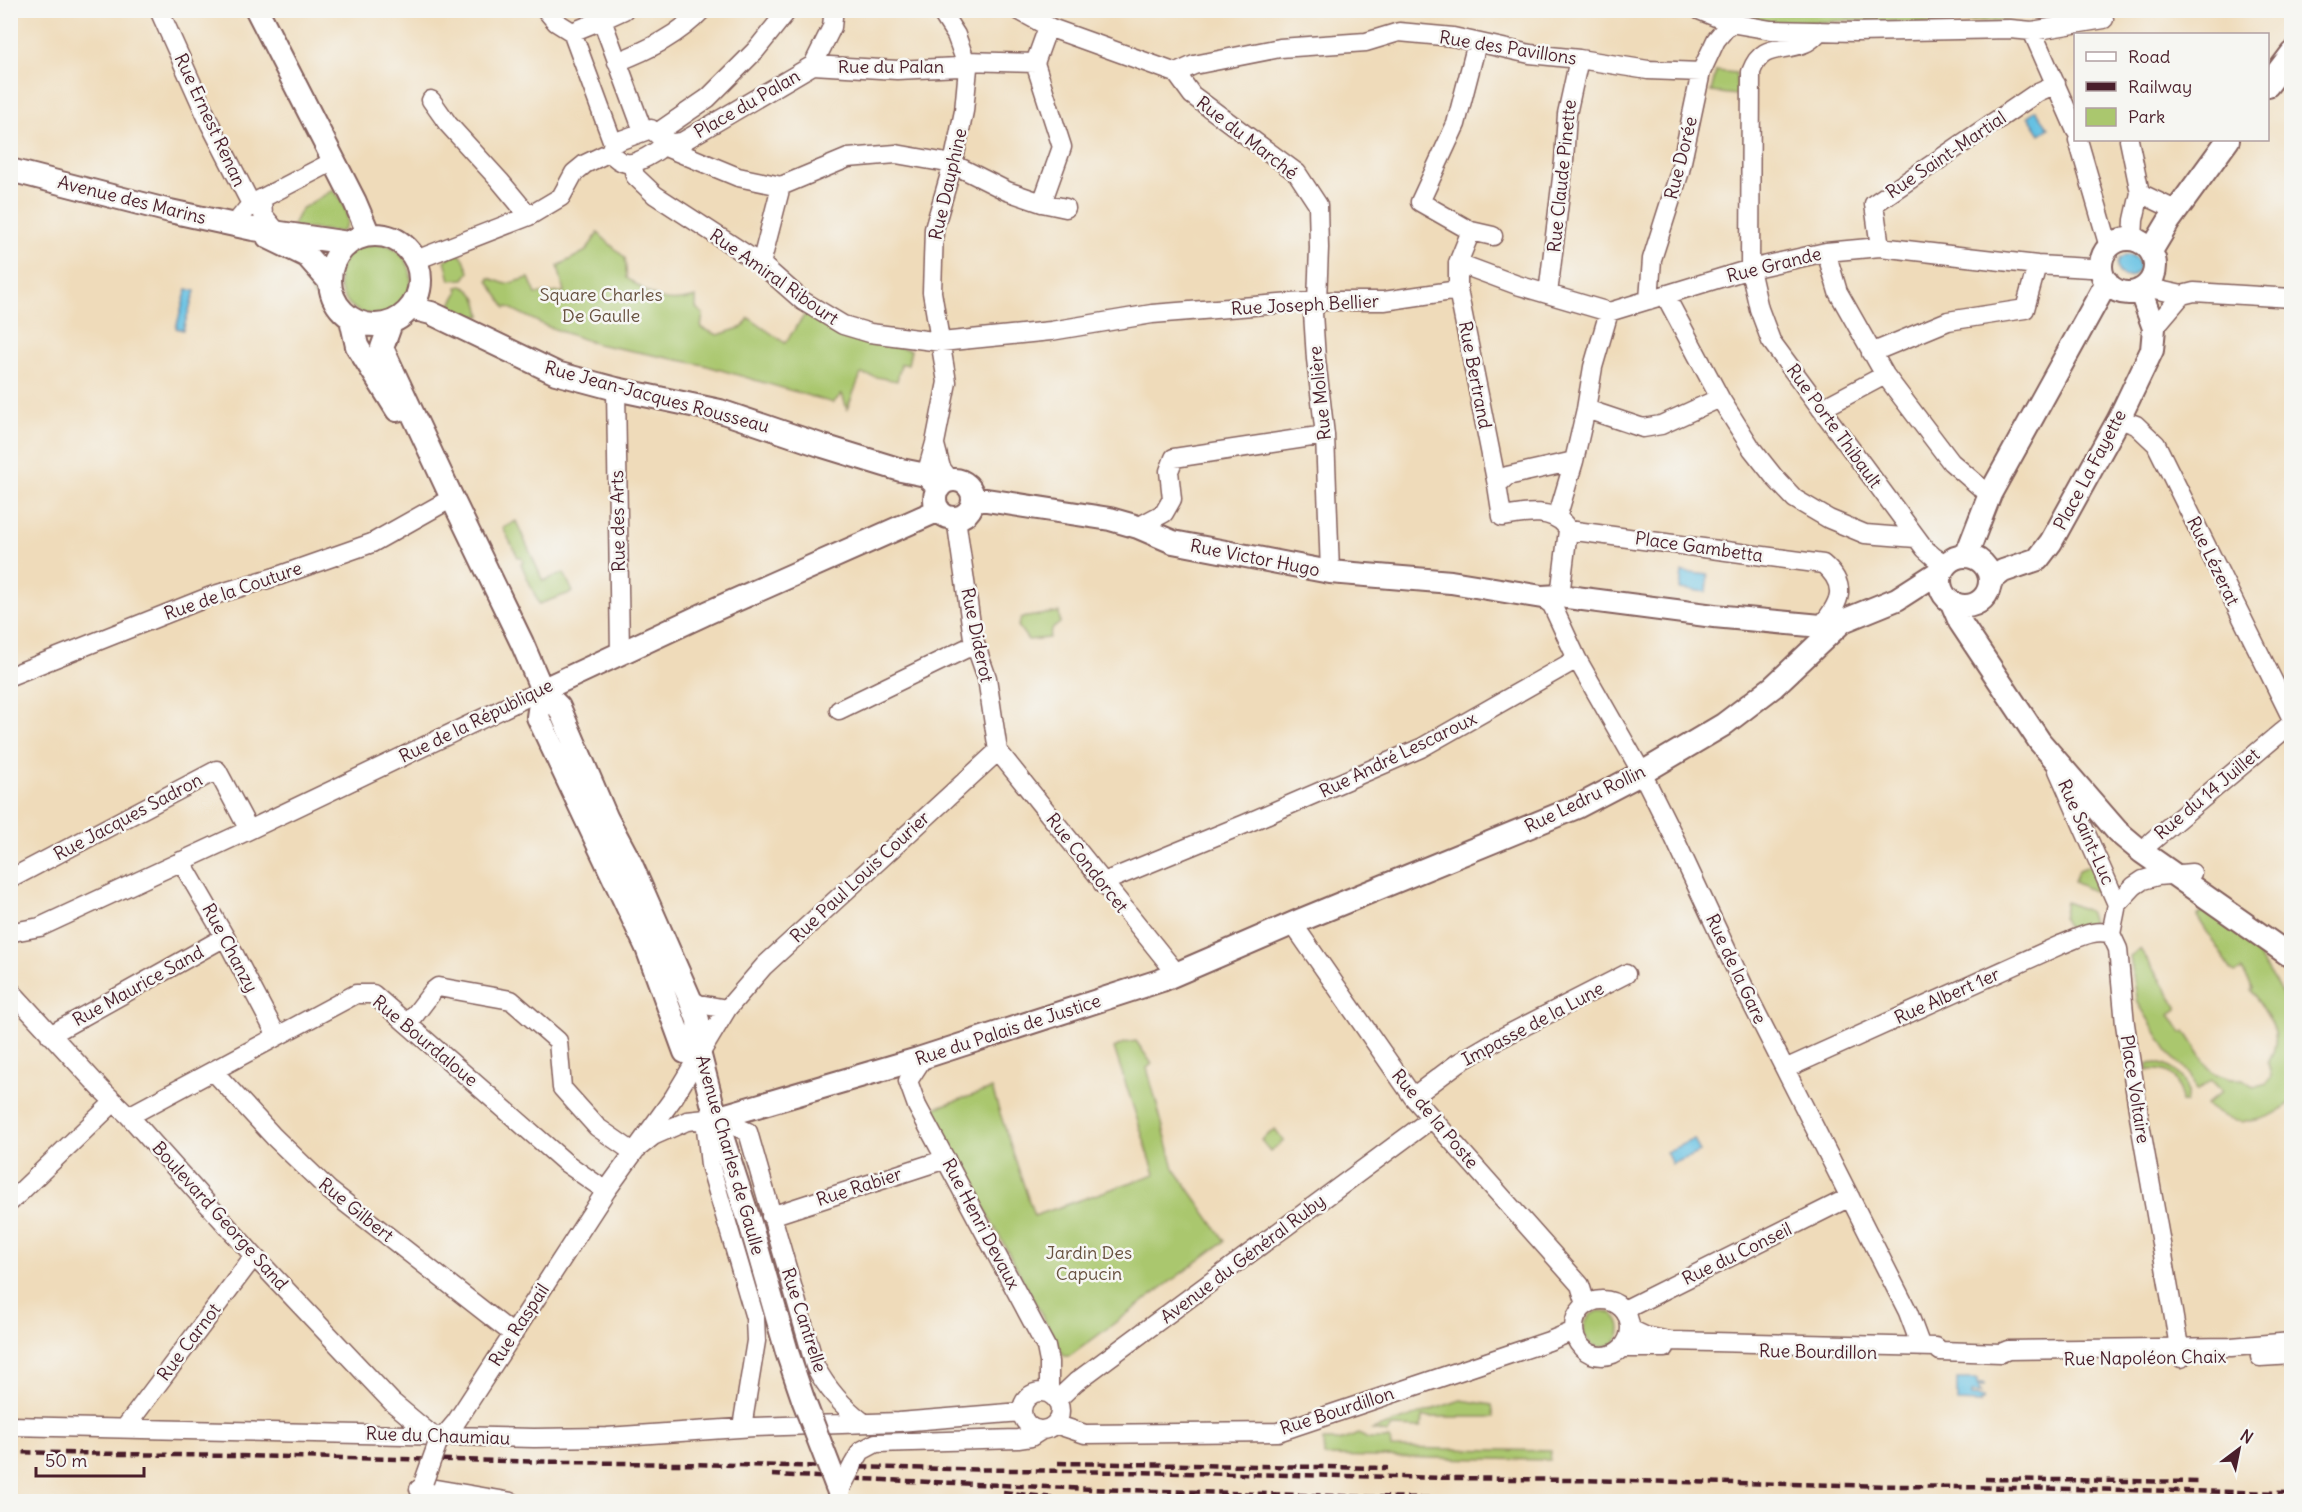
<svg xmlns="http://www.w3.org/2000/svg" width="2302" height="1512" font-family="Delius,sans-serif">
<rect width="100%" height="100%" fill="#f6f6f2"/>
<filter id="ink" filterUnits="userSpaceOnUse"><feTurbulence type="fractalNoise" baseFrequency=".0167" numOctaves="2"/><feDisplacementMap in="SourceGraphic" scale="12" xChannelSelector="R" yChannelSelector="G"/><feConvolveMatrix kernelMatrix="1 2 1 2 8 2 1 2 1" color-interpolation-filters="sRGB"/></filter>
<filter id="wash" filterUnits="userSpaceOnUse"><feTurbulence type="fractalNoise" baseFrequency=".008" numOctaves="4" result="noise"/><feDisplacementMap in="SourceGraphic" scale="24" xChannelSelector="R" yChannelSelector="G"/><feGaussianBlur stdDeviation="1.35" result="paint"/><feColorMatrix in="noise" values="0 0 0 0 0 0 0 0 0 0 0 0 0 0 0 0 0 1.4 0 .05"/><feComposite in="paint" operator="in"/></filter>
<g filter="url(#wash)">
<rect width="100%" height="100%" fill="#efdbba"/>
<path fill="#aac76e" stroke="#7a734c" stroke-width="1.5" d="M1733,11H2041L2004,20L1972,21L1937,23L1851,20L1784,25L1760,20Z
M1716,71L1736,73L1737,95L1711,92Z
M333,190C343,200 355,221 341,232L292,227L301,209Z
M598,233L625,258L627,278C654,297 662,306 696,297V308L703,314L701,328L718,335L743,327L749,318L785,343L806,313L833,331L911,350L908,364H901L897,381L861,374L847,409L842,394L833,403L704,365L597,344L546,326L508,307L506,308L488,281L489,278L506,284L529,278L536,294L564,292L558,266L586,251Z
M339 279a36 36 0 1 1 72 0a36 36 0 1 1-72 0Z
M293,253L317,275L320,296H314L297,266Z
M458,253L464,259L469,272L464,279L450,280L445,260Z
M462,286C476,291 479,302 481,316L460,318L442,309L444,304L450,306L458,292L457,287Z
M516,521L543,581L564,573L573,592L539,604L521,564L523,562L521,557H518L503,528Z
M1059,612L1060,623L1051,630L1049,638L1028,640L1018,626L1021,618Z
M2095,864L2104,887L2095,892L2074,882L2078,870Z
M2066,902L2088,911L2092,922L2069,932L2063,918Z
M2208,909L2245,935L2291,1008V1102C2266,1125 2233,1128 2206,1105L2222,1091L2211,1080L2196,1091L2191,1076L2183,1066L2173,1059L2138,1003L2130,956L2140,949L2177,1006V1009L2170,1014L2182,1033L2185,1031L2208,1067L2214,1073L2230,1079H2243L2254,1087L2267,1083L2271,1076L2268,1063C2286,1031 2268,1017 2251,990L2253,988L2242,970L2235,973L2232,971L2197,916Z
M1136,1041L1152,1064L1147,1068L1174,1168L1225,1241L1070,1356H1064L931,1109L992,1089L1034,1216L1155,1174L1114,1048L1124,1043Z
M2158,1063C2178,1069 2191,1082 2186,1103L2181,1102C2179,1080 2174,1068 2148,1070V1064Z
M1275,1129L1284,1141L1270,1151L1261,1140Z
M1584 1329a18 18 0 1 1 36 0a18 18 0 1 1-36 0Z
M1461,1400L1492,1405L1494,1417H1422L1421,1428L1392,1427L1388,1433L1372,1430Z
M1359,1434L1368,1439H1390L1391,1448L1551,1451L1550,1460L1324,1456L1323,1441H1339Z"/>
<path fill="#65c1e3" stroke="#587087" stroke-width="1.5" d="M2036,110L2049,128L2040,134L2028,116Z
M2117 266a11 11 0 1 1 22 0a11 11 0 1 1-22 0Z
M187,289L195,291L183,330L176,328Z
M1682,572L1708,575L1706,592L1680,589Z
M1694,1139L1700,1152L1672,1164L1666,1152Z
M1957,1379H1978V1384H1984V1386H1978L1981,1393H1972V1396L1984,1397V1400H1981V1403L1957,1402Z"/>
</g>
<g filter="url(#ink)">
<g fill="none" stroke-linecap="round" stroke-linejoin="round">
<defs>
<path id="minor" d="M159,10L210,124L251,204L234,225
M546,10L556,22L572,32
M1018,10L1051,28L1176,73
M1699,10L1730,23L1771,30L1856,32L2010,29L2032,31L2104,19
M602,20L624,10
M1820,31C1816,35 1811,41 1805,43C1781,53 1762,42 1751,72L1750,269L1759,309L1771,341L1925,549L1934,557L1946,564
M2032,31L2076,131
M1477,43L1456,124L1420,202L1471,231L1493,236
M966,61L1035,63
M617,62C648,50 679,35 702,10
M1035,63L1062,147L1042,203
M1035,63L1048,27
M813,65L897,70L959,67L966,61
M1176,73L1192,95L1297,173L1318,205L1319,248L1317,301L1313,313L1316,359L1325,435L1330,572
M1176,73L1194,65L1280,48L1366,42L1399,32L1453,37L1530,54L1579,59L1648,70L1701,72
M431,100L448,124L500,181L529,216
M651,129L660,137L664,144C658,152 636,165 626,163C619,162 614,157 610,152L613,143Z
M657,133L708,98L756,50L788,10
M2078,140L2109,247
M2129,140L2140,193L2134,220L2133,239
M613,143L572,32L602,20L643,131
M664,144L682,142L813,65L832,27L833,17
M663,146L738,177L781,186L848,158L896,154L953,164L1007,191L1042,203L1066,208
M632,163L635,176L655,195L761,264L803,301L843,325L870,333L941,342L1051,331L1152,314L1317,301H1384L1458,290
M2140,193L2167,206
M262,199L263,215L278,233
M251,204L332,162
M1471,231L1458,263V290L1497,485
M1880,247L1874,204L2038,92L2056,84
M1826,252L1838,292L1885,375L1951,462L1980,487L1990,494
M416,260L529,216L561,197L574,173L585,164L610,152
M1458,263L1517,285L1609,312L1750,269L1826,252L1880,247L2037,265L2090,268L2102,267
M761,264L781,186
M2145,287L2182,295L2194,292L2292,298
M1548,294L1564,161L1567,114L1579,59
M1665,295L1720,398L1752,449L1775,478L1795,499L1829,519L1865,534L1916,538
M1649,300L1652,259L1680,171L1701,72L1716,40L1730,23
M2154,328L2182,295
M1871,353L1948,321L2025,309L2037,265
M616,389L620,653
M1586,409L1643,428L1661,425L1720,398
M1821,409L1885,375
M2119,419L2136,425L2156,444L2292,719
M935,445L941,468L950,480
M926,475L935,443L947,382L932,292L934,229L953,164L964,111L968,68L956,35L940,10
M956,518L973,638L987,678L998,751L1177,974
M1557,518L1574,461L1586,409L1593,367L1609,312
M1565,525C1549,507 1523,514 1502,517L1497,485L1507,476L1574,461
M1138,527L1164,513L1172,499L1169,471L1174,458L1325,435
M1568,530L1823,564C1849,586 1840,603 1821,626
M1560,596L1568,530
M1542,597L1552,605L1577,659L1642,773L1672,833L1751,1002L1908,1312L1921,1347
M10,676L211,596L278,576L372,543L452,498
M839,710L965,649L976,647
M2058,770L2117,904
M2151,842L2292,723
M181,861L225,937L277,1036
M10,879L217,770L249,830
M1103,884L1111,879L1245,824L1421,748L1577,659
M1293,924L1413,1097L1580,1285L1586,1304
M13,932L40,927L249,830L542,690
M10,990L102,1090L129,1116L254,1256L392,1402L434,1437
M690,999L699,1004L727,1009
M408,1024L433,991L438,987L511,1000L558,1041L562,1088L597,1127L633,1152L653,1136L687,1121L716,1118L748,1132L815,1366C827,1389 843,1407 864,1423
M50,1035L225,937
M918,1059L919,1064L908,1081L917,1106L1046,1347L1049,1362V1393
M1785,1069L2060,945C2077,939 2093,928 2111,934
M214,1072L274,1137L329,1190L513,1334
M1413,1097L1458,1063L1499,1039L1626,974
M129,1116L356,994H373L566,1163L606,1191
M705,1119L710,1165L755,1318L756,1341L742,1427
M10,1202L114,1102
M771,1216L946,1159
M1574 1328a28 28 0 1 1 56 0a28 28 0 1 1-56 0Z
M1624,1310L1850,1197
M1630,1329L1645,1336L1670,1341L1936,1347L1940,1351L2001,1353L2008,1350L2231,1347L2292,1342
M1622,1348H1665
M2260,1357L2292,1355
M2181,1358L2141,1129L2125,1024L2118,949L2111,934L2117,904L2134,886L2143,880L2157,876L2192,873
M1022 1411a19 19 0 1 1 38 0a19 19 0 1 1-38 0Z
M1057,1400L1076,1382L1431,1119
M1055,1424L1085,1434L1278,1432L1549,1341L1574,1331
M10,1426L534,1438L607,1437L754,1427L899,1422L1021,1412
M124,1429L254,1256
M439,1442L456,1422L606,1191L674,1097L727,1009L764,966L998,751
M853,1465L861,1451L876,1443L1018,1439L1031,1437L1042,1430
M419,1489L430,1488L512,1502"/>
<path id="major" d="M257,10L355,202L369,235
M2268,85L2292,53
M10,170L170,211L253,229L348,243
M330 280a45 45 0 1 1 90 0a45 45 0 1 1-90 0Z
M268,237L307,256L329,281
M2101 266a27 27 0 1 1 54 0a27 27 0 1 1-54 0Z
M2151,251L2169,221L2228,140
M411,308L431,313L556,373L616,389L720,411L823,446L901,470L926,475L939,488
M351,319L357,346L397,410
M391,323L382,348L452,498L522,643L542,690L559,707L607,819L630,862L690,999L698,1020L700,1056L716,1118L750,1223L787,1352L803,1399
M935 499a19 19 0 1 1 38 0a19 19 0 1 1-38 0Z
M973,498L1110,519L1138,527L1173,542L1330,572L1451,582L1542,597L1560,596L1714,616L1821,626L1843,621L1897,599L1942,570
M1940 581a25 25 0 1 1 50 0a25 25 0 1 1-50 0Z
M1966,556L1990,494L2107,282
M1990,581L2003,571L2038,559L2051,542L2119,419L2152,350L2154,328L2140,290
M1952,603L1960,622L2040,742L2117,831L2142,852L2292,957
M542,690L709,612L939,510
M542,690L538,717L647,948L685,1052L700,1056
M716,1118L918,1059L1162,980L1301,920L1577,807L1642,773L1723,725L1773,687L1843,621"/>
</defs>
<use href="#minor" stroke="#84615d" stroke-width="21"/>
<use href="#major" stroke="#84615d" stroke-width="26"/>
<use href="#minor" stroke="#fff" stroke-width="18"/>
<use href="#major" stroke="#fff" stroke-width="22"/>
<path stroke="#4a1f2b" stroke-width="4.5" stroke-dasharray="9 4.5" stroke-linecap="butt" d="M10,1452L2292,1493
M1058,1463L1388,1468
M772,1475L1091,1489L1371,1497L1641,1502
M1985,1479L2198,1482
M1003,1492L1087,1502"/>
<defs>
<path id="minor-bridge" d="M424,1481L437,1445
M839,1492L853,1465"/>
<path id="major-bridge" d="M803,1399L839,1492"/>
</defs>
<use href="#minor-bridge" stroke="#84615d" stroke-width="21" stroke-linecap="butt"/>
<use href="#major-bridge" stroke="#84615d" stroke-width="26" stroke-linecap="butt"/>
<use href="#minor-bridge" stroke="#fff" stroke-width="18"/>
<use href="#major-bridge" stroke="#fff" stroke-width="22"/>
</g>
</g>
<g text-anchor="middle" stroke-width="5" stroke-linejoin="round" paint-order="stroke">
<g font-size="18" fill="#4a1f2b" stroke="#f6f6f2">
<text transform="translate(1508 48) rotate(9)" y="6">Rue des Pavillons</text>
<text x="891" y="73">Rue du Palan</text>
<text transform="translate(747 104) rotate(-30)" y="6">Place du Palan</text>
<text transform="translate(210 120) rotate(65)" y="6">Rue Ernest Renan</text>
<text transform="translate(1247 138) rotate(38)" y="6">Rue du Marché</text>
<text transform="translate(1946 155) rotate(-34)" y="6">Rue Saint-Martial</text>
<text transform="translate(1681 158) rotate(-76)" y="6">Rue Dorée</text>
<text transform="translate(1562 176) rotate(-84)" y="6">Rue Claude Pinette</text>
<text transform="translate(948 184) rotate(-77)" y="6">Rue Dauphine</text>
<text transform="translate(132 200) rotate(14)" y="6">Avenue des Marins</text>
<text transform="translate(1774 265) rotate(-14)" y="6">Rue Grande</text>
<text transform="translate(774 277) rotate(35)" y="6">Rue Amiral Ribourt</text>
<text transform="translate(1305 305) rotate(-3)" y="6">Rue Joseph Bellier</text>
<text transform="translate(1475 375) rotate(79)" y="6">Rue Bertrand</text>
<text transform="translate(1320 393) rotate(-96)" y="6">Rue Molière</text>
<text transform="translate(657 397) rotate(15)" y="6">Rue Jean-Jacques Rousseau</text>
<text transform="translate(1834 426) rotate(54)" y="6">Rue Porte Thibault</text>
<text transform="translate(2090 470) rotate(-62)" y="6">Place La Fayette</text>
<text transform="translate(618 521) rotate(-91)" y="6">Rue des Arts</text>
<text transform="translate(1699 547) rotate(8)" y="6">Place Gambetta</text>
<text transform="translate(1255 558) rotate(11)" y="6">Rue Victor Hugo</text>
<text transform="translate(2213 561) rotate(64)" y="6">Rue Lézerat</text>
<text transform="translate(233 591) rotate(-19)" y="6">Rue de la Couture</text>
<text transform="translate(977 635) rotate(78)" y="6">Rue Diderot</text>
<text transform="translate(476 721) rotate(-26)" y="6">Rue de la République</text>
<text transform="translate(1398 755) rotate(-26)" y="6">Rue André Lescaroux</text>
<text transform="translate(2207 794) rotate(-40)" y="6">Rue du 14 Juillet</text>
<text transform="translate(1585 799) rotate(-26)" y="6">Rue Ledru Rollin</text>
<text transform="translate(128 817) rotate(-28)" y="6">Rue Jacques Sadron</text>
<text transform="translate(2086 832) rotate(66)" y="6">Rue Saint-Luc</text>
<text transform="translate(1087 863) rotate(52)" y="6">Rue Condorcet</text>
<text transform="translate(860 877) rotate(-43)" y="6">Rue Paul Louis Courier</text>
<text transform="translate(230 948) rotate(62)" y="6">Rue Chanzy</text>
<text transform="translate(1736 969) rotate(65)" y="6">Rue de la Gare</text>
<text transform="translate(138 986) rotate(-29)" y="6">Rue Maurice Sand</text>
<text transform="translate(1947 996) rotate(-24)" y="6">Rue Albert 1er</text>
<text transform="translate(1533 1024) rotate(-28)" y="6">Impasse de la Lune</text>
<text transform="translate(1008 1030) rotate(-18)" y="6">Rue du Palais de Justice</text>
<text transform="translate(425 1041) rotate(40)" y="6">Rue Bourdaloue</text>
<text transform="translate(2135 1089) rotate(81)" y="6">Place Voltaire</text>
<text transform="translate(1435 1119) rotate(50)" y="6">Rue de la Poste</text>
<text transform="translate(730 1155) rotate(74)" y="6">Avenue Charles de Gaulle</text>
<text transform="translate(859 1187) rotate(-18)" y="6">Rue Rabier</text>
<text transform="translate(356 1210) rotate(39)" y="6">Rue Gilbert</text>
<text transform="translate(220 1216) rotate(48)" y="6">Boulevard George Sand</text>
<text transform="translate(981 1224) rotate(62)" y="6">Rue Henri Devaux</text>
<text transform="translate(1737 1254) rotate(-26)" y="6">Rue du Conseil</text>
<text transform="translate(1243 1259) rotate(-37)" y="6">Avenue du Général Ruby</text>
<text transform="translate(804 1320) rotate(72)" y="6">Rue Cantrelle</text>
<text transform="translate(519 1325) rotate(-57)" y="6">Rue Raspail</text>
<text transform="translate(189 1342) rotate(-53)" y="6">Rue Carnot</text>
<text transform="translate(1818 1352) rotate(1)" y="6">Rue Bourdillon</text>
<text transform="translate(2145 1358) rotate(-1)" y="6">Rue Napoléon Chaix</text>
<text transform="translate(1337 1411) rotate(-18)" y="6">Rue Bourdillon</text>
<text transform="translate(438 1436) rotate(2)" y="6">Rue du Chaumiau</text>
</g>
<g font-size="18" fill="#67513f" stroke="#f6f6f2">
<text x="601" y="301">Square Charles<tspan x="601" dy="21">De Gaulle</tspan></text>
<text x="1089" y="1259">Jardin Des<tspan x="1089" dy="21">Capucin</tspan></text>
</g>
</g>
<rect width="2302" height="1512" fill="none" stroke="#f6f6f2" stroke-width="36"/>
<rect x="2074" y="33" width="195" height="108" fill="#f6f6f2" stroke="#b1a0a2" stroke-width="1.5"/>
<rect x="2086" y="52" width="30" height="9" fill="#ffffff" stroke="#b1a0a2" stroke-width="1.5"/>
<text x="2128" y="63" font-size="18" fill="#4a1f2b">Road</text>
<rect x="2086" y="82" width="30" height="9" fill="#4a1f2b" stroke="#b1a0a2" stroke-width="1.5"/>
<text x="2128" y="93" font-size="18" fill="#4a1f2b">Railway</text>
<rect x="2086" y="108" width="30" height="18" fill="#aac76e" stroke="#b1a0a2" stroke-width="1.5"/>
<text x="2128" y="123" font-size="18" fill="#4a1f2b">Park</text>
<g transform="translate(2239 1449) rotate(32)" stroke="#f6f6f2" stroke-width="4.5" paint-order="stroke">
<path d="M0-4.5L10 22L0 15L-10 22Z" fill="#4a1f2b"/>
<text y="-9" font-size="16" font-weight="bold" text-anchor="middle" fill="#4a1f2b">N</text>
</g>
<path d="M36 1467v9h108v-9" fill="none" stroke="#4a1f2b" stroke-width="3"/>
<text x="45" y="1467" font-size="18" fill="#4a1f2b" stroke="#f6f6f2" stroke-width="4.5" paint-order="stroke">50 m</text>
</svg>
